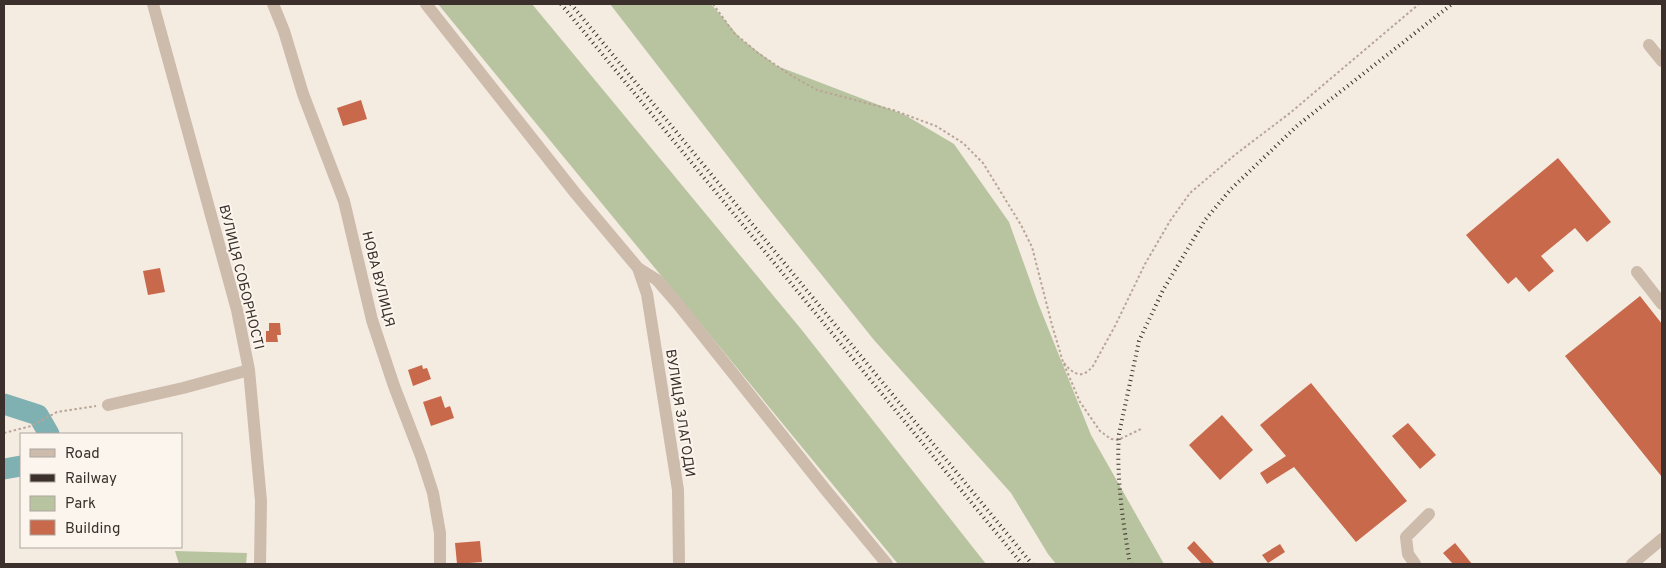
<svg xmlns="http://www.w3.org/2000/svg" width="1666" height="568" font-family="Overpass,sans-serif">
<rect width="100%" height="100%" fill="#f4ebe1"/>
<path fill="#b8c4a0" d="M438,4H532L801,329L986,564H898Z
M610,4H711L741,39L777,66L905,115L954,144L1009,222L1038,303L1091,435L1164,564H1056L1048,554L1011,493L874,340L760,198Z
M175,551L247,553L246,564H179Z"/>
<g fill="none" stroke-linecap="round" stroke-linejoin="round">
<path stroke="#7fb0b2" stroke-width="21" d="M4,404L38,415L49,434
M4,469L21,466"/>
</g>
<path fill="#c8694b" d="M361,100L367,119L343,126L337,108Z
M1558,158L1611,222L1587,242L1575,228L1541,256L1554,271L1529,292L1516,277L1508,284L1466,235Z
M160,268L165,292L148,295L143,271Z
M1640,296L1662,324V477L1565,356Z
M269,323H280L281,335H277L278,342H266V331H269Z
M422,365L423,369L427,368L431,379L413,386L408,370Z
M1311,383L1407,501L1356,542L1294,467L1267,484L1260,473L1286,456L1260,425Z
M441,396L445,408L450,406L454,418L431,426L423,402Z
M1222,415L1253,450L1220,480L1189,445Z
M1408,423L1436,455L1420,469L1392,436Z
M480,541L482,562L457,564L455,543Z
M1194,541L1215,564H1202L1187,548Z
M1455,543L1472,564H1453L1443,553Z
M1280,544L1285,552L1268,563L1262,555Z"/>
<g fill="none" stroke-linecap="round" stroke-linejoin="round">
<path stroke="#b9a596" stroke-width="2" stroke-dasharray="2.5 2.5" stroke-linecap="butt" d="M713,4L734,33L758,53L792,76L817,90L893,110L936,126L963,143L983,163L1021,225L1032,247L1052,325L1063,362L1080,402L1100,431L1111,439L1118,440L1141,429
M1064,363C1073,374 1082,380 1093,366L1115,326L1145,264L1170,221L1190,193L1236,154L1290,113L1419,4
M4,433L31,426L57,412L96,406"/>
<path stroke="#cdbbac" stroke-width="12" d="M153,4L237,310L249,370L261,501L260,564
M273,4L284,31L303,94L344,201L372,320L394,386L421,456L433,493L440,533V564
M426,4L576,194L638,268L657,280L677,303L825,489L887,564
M1649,45L1662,61
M638,268L647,294L678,490L679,564
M1637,272L1662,304
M108,405L183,388L249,370
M1415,564L1408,554L1406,537L1429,514
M1632,564L1662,539"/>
<path stroke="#3b302b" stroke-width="4" stroke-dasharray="1 4" stroke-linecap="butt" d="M561,4L1022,564
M571,4L1032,564
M1130,564C1123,523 1116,476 1119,434L1139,341L1163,290L1205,220L1231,189L1298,125L1452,4"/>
</g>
<g text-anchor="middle" stroke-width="4" stroke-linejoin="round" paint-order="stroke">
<g font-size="14" fill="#3b302b" stroke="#fbf5ee">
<text transform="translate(242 277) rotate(76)" y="5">ВУЛИЦЯ СОБОРНОСТІ</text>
<text transform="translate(379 279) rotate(76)" y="5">НОВА ВУЛИЦЯ</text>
<text transform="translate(681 413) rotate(81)" y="5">ВУЛИЦЯ ЗЛАГОДИ</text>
</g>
</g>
<rect width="1666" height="568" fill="none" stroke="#3b302b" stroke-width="10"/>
<rect x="20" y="433" width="162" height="115" fill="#fbf5ee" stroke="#aea6a0"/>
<rect x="30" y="449" width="25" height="8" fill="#cdbbac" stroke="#aea6a0"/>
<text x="65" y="458" font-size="15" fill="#3b302b">Road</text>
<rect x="30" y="474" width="25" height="8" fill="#3b302b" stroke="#aea6a0"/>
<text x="65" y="483" font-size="15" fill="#3b302b">Railway</text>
<rect x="30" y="496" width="25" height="15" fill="#b8c4a0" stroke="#aea6a0"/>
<text x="65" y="508" font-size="15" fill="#3b302b">Park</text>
<rect x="30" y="520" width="25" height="15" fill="#c8694b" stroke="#aea6a0"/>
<text x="65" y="533" font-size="15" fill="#3b302b">Building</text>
</svg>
